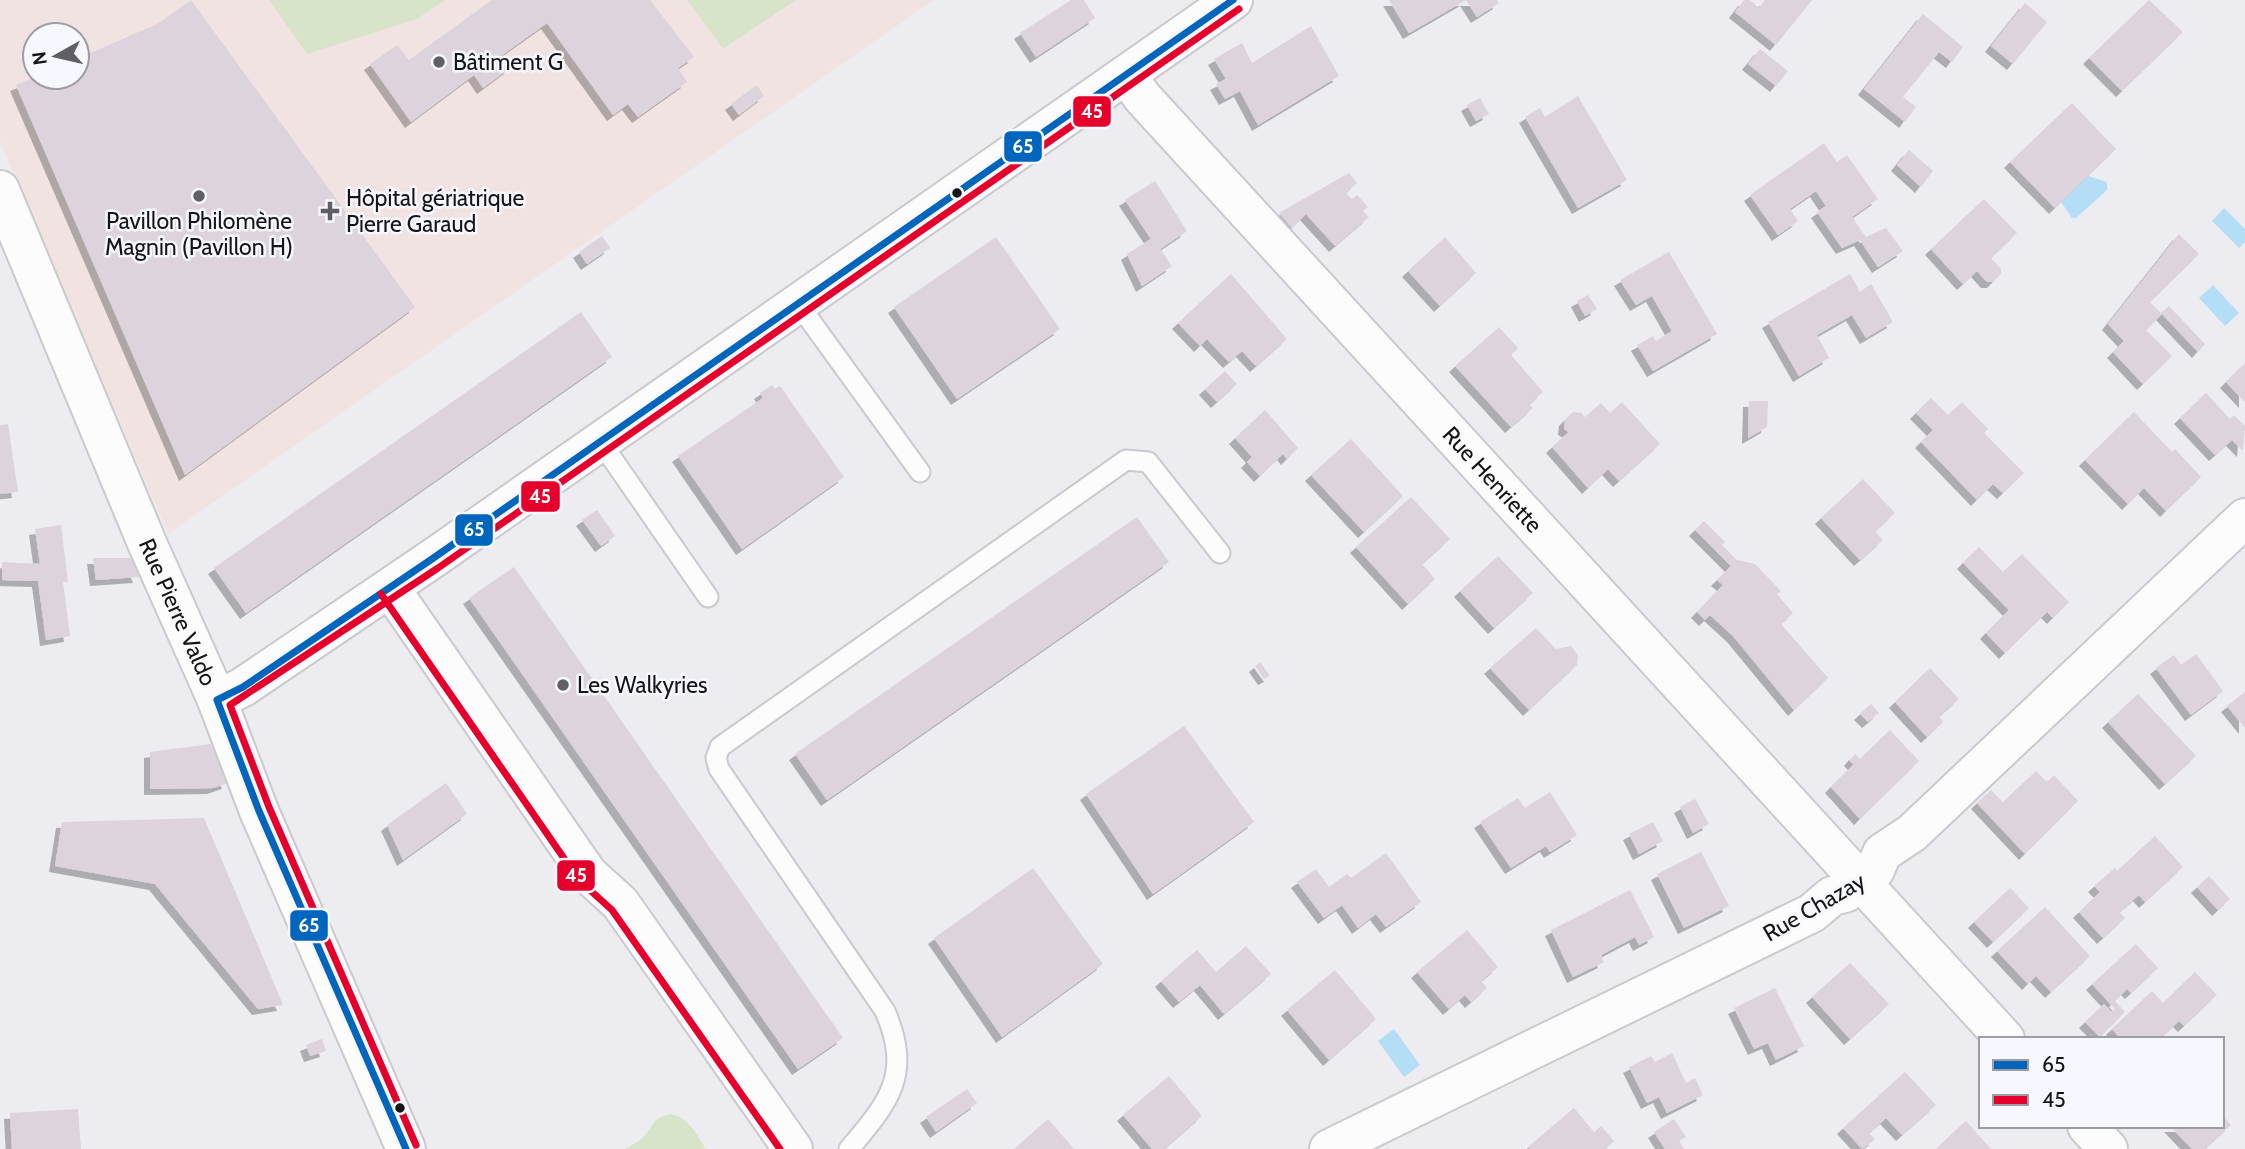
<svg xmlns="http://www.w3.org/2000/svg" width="2245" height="1149" font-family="Cabin,sans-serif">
<defs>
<filter id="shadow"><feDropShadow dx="-6" dy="6" stdDeviation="0" flood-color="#0004"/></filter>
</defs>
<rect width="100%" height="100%" fill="#ececf1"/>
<path fill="#f1e3e2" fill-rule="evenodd" d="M0,0H934L168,534L0,142ZM35,35H77V77H35Z"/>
<path fill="#d8e4ca" d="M269,0H445L417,19L307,54Z
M687,0H796L723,49Z
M671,1114C690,1118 696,1134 706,1149H625C631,1145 641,1141 645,1135C654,1124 654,1117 671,1114Z"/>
<path fill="#b4def5" d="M2088,176L2107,182V190L2076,218H2072L2061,202Z
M2224,208L2245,229V242L2239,248L2212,221Z
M2213,285L2239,313L2225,326L2199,298Z
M1394,1029L1420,1065L1404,1077L1378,1041Z"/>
<path fill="#dcd3dc" filter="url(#shadow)" d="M191,0L415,307L185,475L16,85L36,77H77V59L159,23Z
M492,0H650L694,57L678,68L687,82L638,117L628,104L613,115L547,23L501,56L510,68L483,88L474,75L411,122L370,64L397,45L409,60Z
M1071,0H1084L1095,18L1036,57L1020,33Z
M1389,0H1466L1409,33Z
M1466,0H1497L1499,3L1477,17Z
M1744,0H1750L1759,8L1765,0H1812L1776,45L1735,12Z
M2149,0L2183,32L2122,91L2089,58Z
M2025,3L2047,22L2013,64L1991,46Z
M1923,14L1963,47L1952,62L1939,52L1903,97L1916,107L1905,122L1864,89Z
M1311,26L1339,76L1258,125L1240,91L1225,99L1216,84L1226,79L1214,59L1242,43L1252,63Z
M1760,49L1788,71L1776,86L1748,64Z
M757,85L764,96L739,115L731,104Z
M1578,96L1627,180L1578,208L1525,117L1540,108L1545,117Z
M1480,98L1489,114L1476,121L1467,105Z
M2072,103L2116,149L2055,208L2010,162Z
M1824,143L1837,162L1847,155L1878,199L1852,217L1866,237L1886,228L1903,251L1878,267L1860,240L1842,248L1817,212L1826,206L1816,191L1790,209L1798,221L1778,235L1750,195Z
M1909,150L1933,171L1921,187L1897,165Z
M1349,173L1357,183L1346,193L1352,199L1357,195L1368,207L1363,211L1369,217L1335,246L1306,214L1292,228L1279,213Z
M1155,181L1187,231L1160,249L1172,266L1142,286L1127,254L1151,239L1125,200Z
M1984,199L2017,233L1991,258L2001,269V274L1993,282H1987L1977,271L1963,284L1931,249Z
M2179,234L2199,254L2150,302L2162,314L2146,330L2172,356L2143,384L2113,352L2124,341L2108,324Z
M602,236L610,248L587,264L579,252Z
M996,237L1060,329L957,399L894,307Z
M1445,237L1476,273L1440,306L1408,271Z
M1669,252L1717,334L1653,371L1637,345L1653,336L1656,341L1672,331L1652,296L1636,305L1620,280Z
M1231,274L1287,339L1256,366L1242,351L1229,362L1207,339L1200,346L1178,323Z
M1850,274L1860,292L1871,284L1893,322L1866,338L1852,315L1817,335L1829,358L1799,376L1768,322Z
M1588,295L1597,309L1585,316L1577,301Z
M2169,306L2205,344L2198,352L2161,313Z
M581,312L612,357L246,613L214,568Z
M1499,327L1518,348L1511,355L1543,392L1529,404L1533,408L1511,427L1455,366Z
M2245,363V402L2226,382Z
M1225,371L1237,384L1217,402L1205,389Z
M772,385L775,389L780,386L844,477L742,549L678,456L763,398L760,393Z
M2206,393L2230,419L2234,415L2245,426L2243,451L2232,440L2215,455L2180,418Z
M1931,398L1948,415L1962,402L1988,429L1984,433L2024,473L2003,493L1993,484L1977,500L1921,442L1933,430L1916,413Z
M1749,401H1768L1767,427L1748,438Z
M1622,402L1660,444L1619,481L1608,469L1588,488L1552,447L1569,432L1564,429L1565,420L1573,412L1581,413L1585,417L1601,403L1610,413Z
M1265,410L1298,448L1287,459L1283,454L1260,476L1247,462L1252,457L1235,438Z
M2134,412L2172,452L2175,449L2201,477L2166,511L2144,488L2128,504L2085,460Z
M8,424L18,492L0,494V425Z
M1351,439L1403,496L1364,532L1311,475Z
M1863,479L1895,513L1875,531L1883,540L1860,560L1821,518Z
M1411,497L1450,539L1422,564L1435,579L1408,604L1356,547Z
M597,510L615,536L601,546L582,520Z
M1137,517L1169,562L827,800L795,754Z
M1704,521L1725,542L1722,545L1737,560L1755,564L1781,591L1777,594L1793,613L1781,624L1828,678L1794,710L1733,636L1710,615L1705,620L1697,612L1723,585L1717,580L1731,566L1695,530Z
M61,525L68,582H63L70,636L46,640L38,581L2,580V562L40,564L35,529Z
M1979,547L2003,572L2022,554L2069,602L2053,618L2047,612L2005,653L1986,633L2009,610L1963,563Z
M1498,556L1533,593L1494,628L1460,591Z
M93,558H132L139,577L96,580Z
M514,567L843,1038L798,1069L469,598Z
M1536,628L1556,649L1571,646L1578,655L1577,665L1529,710L1490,668Z
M2196,654L2223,691L2191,715L2156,668L2174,655L2181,665Z
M1260,662L1270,676L1264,679L1255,666Z
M1930,668L1959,699L1939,716L1943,722L1927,737L1895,702Z
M2245,692V728L2227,706Z
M2138,694L2196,756L2165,784L2108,722Z
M1871,704L1879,713L1868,722L1860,714Z
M1184,726L1254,822L1153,894L1086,794Z
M1890,730L1919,761L1860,819L1831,787L1854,764L1850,760L1855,754L1860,759Z
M211,744L228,783L213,788L150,789V752Z
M2036,771L2047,782L2054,775L2078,801L2025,854L1977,803L1991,790L2003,802Z
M446,783L467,814L403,860L387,825Z
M1550,792L1577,835L1550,852L1546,846L1511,868L1480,822L1518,798L1525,808Z
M1695,799L1709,824L1693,833L1680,807Z
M204,818L271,976L283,1005L258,1009L155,884L55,866L62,822Z
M1653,822L1663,841L1639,854L1629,834Z
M2155,836L2183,867L2145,902L2139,895L2119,912L2125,918L2103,938L2079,912L2100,892L2094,886L2115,868L2117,871Z
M1701,852L1729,906L1684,928L1657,874Z
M1386,853L1421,902L1386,927L1376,914L1358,928L1342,905L1324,918L1297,882L1316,869L1329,887L1347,874L1351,878Z
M1033,868L1103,964L1002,1037L934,938Z
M2209,876L2230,899L2218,910L2197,887Z
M2010,888L2029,908L1993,942L1974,922Z
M1630,890L1654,937L1639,945L1635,937L1601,955L1604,962L1573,977L1551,930Z
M2045,907L2090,956L2051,992L2036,976L2028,984L1997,951Z
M1467,930L1498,967L1481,981L1487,988L1471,1002L1465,995L1449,1009L1417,972Z
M2136,944L2158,968L2131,993L2127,989L2115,1001L2125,1012L2100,1037L2085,1022L2104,1004L2112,1012L2115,1009L2092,984Z
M1246,946L1271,974L1224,1014L1200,985L1179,1002L1161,981L1197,950L1216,972Z
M1850,963L1889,1004L1850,1039L1812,997Z
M1335,970L1376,1019L1329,1060L1287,1010Z
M2195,972L2217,995L2184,1026L2179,1021L2160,1039H2121L2112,1029L2152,991L2163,1003Z
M1775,988L1804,1046L1776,1060L1768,1043L1754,1049L1734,1008Z
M322,1039L326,1051L310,1056L306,1045Z
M1672,1053L1686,1083L1695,1078L1703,1095L1667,1113L1659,1097L1647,1103L1629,1067L1651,1056L1655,1062Z
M1905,1072L1936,1105L1902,1135L1886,1118L1869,1133L1875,1139L1862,1149L1843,1128Z
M1169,1076L1202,1116L1164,1149H1152L1123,1115Z
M967,1089L977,1103L936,1132L926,1117Z
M1574,1108L1594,1132L1601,1126L1614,1141L1605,1149H1530L1528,1147Z
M78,1109L81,1149H12L10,1113Z
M2222,1115L2231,1125L2205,1149H2192L2170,1126H2222Z
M1048,1119L1074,1149H1014Z
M1674,1119L1686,1137L1679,1141L1684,1149H1665L1654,1132Z
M1966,1121L1991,1149H1936L1958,1128Z"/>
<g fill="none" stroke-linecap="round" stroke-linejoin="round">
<defs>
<path id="service" d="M799,305L920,472
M600,441L708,597
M849,1149C890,1101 912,1074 885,1011L719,769L716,758L720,747L1126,460L1148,462L1220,553"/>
<g id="minor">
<path id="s1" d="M1126,75L1143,98L2005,1039"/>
<path id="s2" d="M0,190L147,543L217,700L259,811L406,1149"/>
<path d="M390,588L588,874L620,903L793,1149"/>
<path d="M217,700L243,687L432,559L1233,0"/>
<path d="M2087,1126L2108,1149"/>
<path d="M1329,1149L1812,913L1832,896L1845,893L1862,881L1875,870L1882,853L1912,833L2245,518"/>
</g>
</defs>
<use href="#service" stroke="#cacace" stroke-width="23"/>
<use href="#minor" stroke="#cacace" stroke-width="42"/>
<use href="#service" stroke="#fcfcfd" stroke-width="19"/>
<use href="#minor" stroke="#fcfcfd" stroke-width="38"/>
<defs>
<path id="bus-1" d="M217,700L243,687L432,559L1233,0
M217,700L259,811L406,1149"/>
<path id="bus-2" d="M381,594L579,880L612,910L780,1149
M416,1145L269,807L230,705L438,568L1239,9"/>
</defs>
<use href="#bus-1" stroke="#f7f8ff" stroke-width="12"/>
<use href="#bus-2" stroke="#f7f8ff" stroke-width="12"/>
<use href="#bus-1" stroke="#0065bd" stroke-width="7"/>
<use href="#bus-2" stroke="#e4002b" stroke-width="7"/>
</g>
<g fill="#606064" stroke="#f7f8ff" stroke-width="2.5">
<circle cx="439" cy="62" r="7"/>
<circle cx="199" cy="196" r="7"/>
<path d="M326.5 200.5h7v7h7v7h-7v7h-7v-7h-7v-7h7z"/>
<circle cx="563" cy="685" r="7"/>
</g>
<g fill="#151518" stroke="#f7f8ff" stroke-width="2.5">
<circle cx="957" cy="193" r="6"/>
<circle cx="400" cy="1108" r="6"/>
</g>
<g text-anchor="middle" stroke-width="5" stroke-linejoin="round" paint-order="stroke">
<g font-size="23" fill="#151518" stroke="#f7f8ff" text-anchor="start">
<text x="453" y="70">Bâtiment G</text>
<text x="346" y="206">Hôpital gériatrique<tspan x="346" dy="26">Pierre Garaud</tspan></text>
<text x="199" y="229" text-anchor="middle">Pavillon Philomène<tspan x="199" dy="26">Magnin (Pavillon H)</tspan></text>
<text x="577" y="693">Les Walkyries</text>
</g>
<g font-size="23" fill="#151518" stroke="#f7f8ff">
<text dy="8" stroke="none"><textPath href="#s1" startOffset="546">Rue Henriette</textPath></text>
<text dy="8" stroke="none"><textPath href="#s2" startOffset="458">Rue Pierre Valdo</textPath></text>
<text transform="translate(1814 907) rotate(-30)" y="8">Rue Chazay</text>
</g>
</g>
<g stroke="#f7f8ff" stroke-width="2.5">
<rect x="1072" y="95" width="40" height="33" rx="7" fill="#e4002b"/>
<rect x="1003" y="130" width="40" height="33" rx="7" fill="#0065bd"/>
<rect x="520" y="480" width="41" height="33" rx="7" fill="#e4002b"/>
<rect x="454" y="513" width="40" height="34" rx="7" fill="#0065bd"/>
<rect x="556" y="859" width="40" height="33" rx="7" fill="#e4002b"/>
<rect x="289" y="909" width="40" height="33" rx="7" fill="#0065bd"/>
</g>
<g font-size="19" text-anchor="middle" font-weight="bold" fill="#fff">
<text x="1092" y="118">45</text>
<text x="1023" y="153">65</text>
<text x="540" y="503">45</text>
<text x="474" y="536">65</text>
<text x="576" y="882">45</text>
<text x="309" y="932">65</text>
</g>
<rect x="1979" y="1037" width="245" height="91" fill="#f7f8ff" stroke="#9d9da3" stroke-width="2"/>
<rect x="1993" y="1060" width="35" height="10" fill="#0065bd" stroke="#9d9da3" stroke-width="2"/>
<text x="2042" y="1072" font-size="21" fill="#151518">65</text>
<rect x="1993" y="1095" width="35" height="10" fill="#e4002b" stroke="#9d9da3" stroke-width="2"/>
<text x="2042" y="1107" font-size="21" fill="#151518">45</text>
<g transform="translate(56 56) rotate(262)"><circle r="33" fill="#f7f8ff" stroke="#9d9da3" stroke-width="2"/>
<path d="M0-5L12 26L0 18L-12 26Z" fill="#606064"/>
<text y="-10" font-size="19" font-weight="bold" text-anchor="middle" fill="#151518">N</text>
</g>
</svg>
